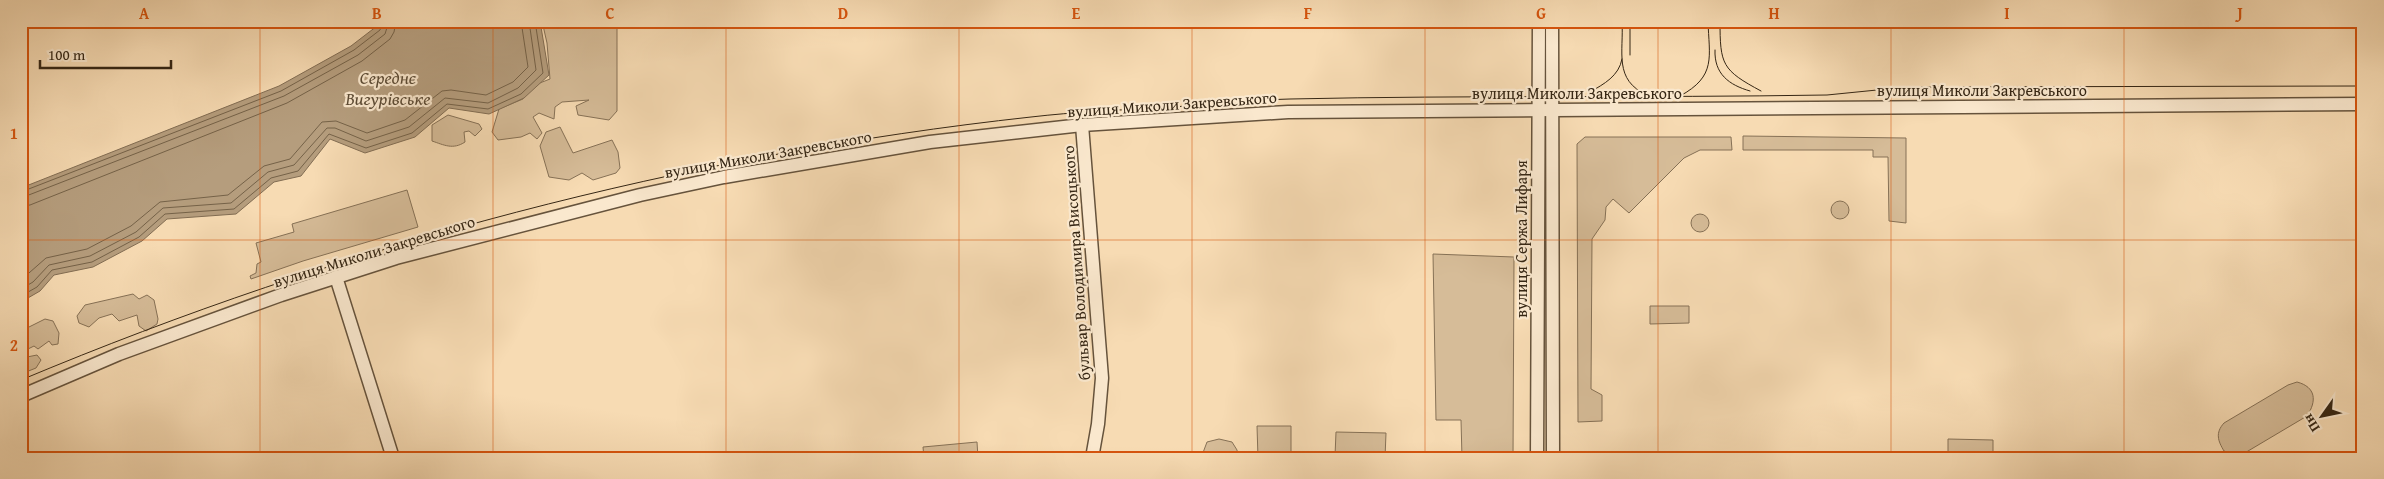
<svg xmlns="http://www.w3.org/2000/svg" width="2384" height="479" font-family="'Gentium Book Plus',serif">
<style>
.green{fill:#d6bc98;stroke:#867156}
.water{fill:#b59d7d;stroke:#826d53}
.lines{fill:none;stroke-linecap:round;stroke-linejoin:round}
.shore{stroke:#756248;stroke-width:1}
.minor-casing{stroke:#66533c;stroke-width:15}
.minor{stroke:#fae8ce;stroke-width:12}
.tram{stroke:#352614;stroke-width:1}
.grid{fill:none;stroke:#d6540d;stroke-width:1;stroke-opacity:0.55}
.labels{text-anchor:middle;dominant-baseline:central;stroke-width:4.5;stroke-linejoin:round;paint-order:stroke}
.street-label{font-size:16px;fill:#352614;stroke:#fae8ce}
.water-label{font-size:18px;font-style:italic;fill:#5b4a34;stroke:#fae8ce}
.neatline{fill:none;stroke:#d6540d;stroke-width:2}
.grid-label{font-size:16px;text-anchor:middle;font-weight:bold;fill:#d6540d}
</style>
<rect width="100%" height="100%" fill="#f7dbb3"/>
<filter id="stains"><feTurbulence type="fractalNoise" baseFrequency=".004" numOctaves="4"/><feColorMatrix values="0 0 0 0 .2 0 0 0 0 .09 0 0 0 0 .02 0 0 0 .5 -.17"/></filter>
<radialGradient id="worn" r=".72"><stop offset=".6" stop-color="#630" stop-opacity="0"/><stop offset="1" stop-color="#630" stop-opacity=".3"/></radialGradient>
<!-- green -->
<g class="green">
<path d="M542 21H617V111L609 120 578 115 576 106 589 100 562 102 555 107 554 119 539 113 533 117 542 133 537 139 530 133 521 137 498 140 492 132 499 109 523 99 527 88 550 79 547 43Z"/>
<path d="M448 115 479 124 482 129 475 136 469 131 464 132 465 142C453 150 444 145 432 141V125Z"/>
<path d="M560 127 573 153 612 140 618 152 620 168 616 173 593 180 582 173 569 180 549 177 540 146 546 132Z"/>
<path d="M1743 136 1906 138V223L1889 221 1888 157H1873V150H1743Z"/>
<path d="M1585 137H1731L1732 150H1700L1684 158 1629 213 1613 199 1606 207 1605 220 1592 239 1591 389 1602 395V421L1578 422 1577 144Z"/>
<path d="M407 190 418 227 303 261 251 279 250 276 256 273 257 264 261 262 256 243 294 232 292 224Z"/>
<circle cx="1840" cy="210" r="9"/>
<circle cx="1700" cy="223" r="9"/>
<path d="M1433 254 1514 257 1513 458H1462L1461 420H1436Z"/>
<path d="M133 294 139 299 147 295 154 300 158 319 157 324 146 331 139 326 137 315 119 321 112 314 99 318 89 327 79 323 77 316 85 305Z"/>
<path d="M1650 306H1689V323L1650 324Z"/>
<path d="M45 319 53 321 59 333 58 344 52 345 49 341 38 349 34 346 26 350 21 345V331Z"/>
<path d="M21 353 27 357 37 355 41 360 36 368 21 374Z"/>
<path d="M2297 382C2316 387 2317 401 2307 416L2243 454 2234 455 2224 451C2218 441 2215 433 2224 423L2288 385Z"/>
<path d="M1257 426H1291V458H1258Z"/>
<path d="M1336 432 1386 433 1385 458 1335 456Z"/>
<path d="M1219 439 1232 442 1237 450 1238 458H1201L1207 442Z"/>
<path d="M1948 439 1993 440V458H1948Z"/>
<path d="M977 442 978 458H924L923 447Z"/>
</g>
<!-- water -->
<path class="water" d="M378 21H540L549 75 524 98 489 114 449 108 415 137 365 153 330 139 301 176 274 182 236 214 167 219 142 241 93 267 54 275 40 291 21 302V188L279 86 351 46 377 26Z"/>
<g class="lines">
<!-- shore -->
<g class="shore">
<path d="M21 192 281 91 354 50 380 30 383 21"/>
<path d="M21 198 284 96 358 55 385 34 389 21"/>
<path d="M21 206 30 205 287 103 362 61 390 39 394 32 396 21"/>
<path d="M21 280 46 258 87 249 131 226 160 202 228 195 264 166 290 159 322 122 336 121 367 133 405 120 442 91 451 90 486 95 513 82 528 67 521 21"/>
<path d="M21 289 33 282 49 265 90 256 136 232 163 208 231 203 268 172 294 165 327 128H335L366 141 409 127 445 98 488 103 518 88 536 70 529 21"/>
<path d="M21 296 37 287 52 270 92 262 139 237 165 214 234 209 271 178 298 171 329 134 366 148 412 133 447 104 488 109 521 94 543 73 535 21"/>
</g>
<!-- minor casing -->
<g class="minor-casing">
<g id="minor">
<path d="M1552 21 1553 458"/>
<path d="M1082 125 1102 378 1098 424 1092 458"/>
<path d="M336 277 393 458"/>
<path d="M21 396 119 354 281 295 396 258 640 195 724 177 930 142 1082 125 1288 112 2363 104"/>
<path d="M1537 458 1539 21"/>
</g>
</g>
<!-- minor -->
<use href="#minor" class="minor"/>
<!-- tram -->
<g class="tram">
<path d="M1622 21C1624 52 1613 80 1647 95"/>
<path d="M1630 21V55"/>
<path d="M1720 21C1720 65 1722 70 1761 91"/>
<path d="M1715 50C1714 74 1729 85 1750 91"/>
<path d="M1590 92C1604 84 1619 76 1622 59"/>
<path d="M1680 96C1717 76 1709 57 1708 21"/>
<path d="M21 380C343 245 684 155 1031 117 1074 112 1117 110 1160 108 1203 105 1247 100 1290 99 1469 95 1648 98 1827 95L1907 87 2363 86"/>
</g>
</g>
<!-- grid -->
<path class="grid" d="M260 21V458M493 21V458M726 21V458M959 21V458M1192 21V458M1425 21V458M1658 21V458M1891 21V458M2124 21V458M21 240H2363"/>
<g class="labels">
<!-- street labels -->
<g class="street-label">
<text x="1982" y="90">вулиця Миколи Закревського</text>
<text x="1577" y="93">вулиця Миколи Закревського</text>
<text transform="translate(1172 104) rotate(-4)">вулиця Миколи Закревського</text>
<text transform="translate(768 154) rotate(-10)">вулиця Миколи Закревського</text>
<text transform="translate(1521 239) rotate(-90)">вулиця Сержа Лифаря</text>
<text transform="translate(374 251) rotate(-17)">вулиця Миколи Закревського</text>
<text transform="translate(1076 263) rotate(-94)">бульвар Володимира Висоцького</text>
</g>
<!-- water labels -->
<g class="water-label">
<text x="388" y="77">Середнє<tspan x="388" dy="21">Вигурівське</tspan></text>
</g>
</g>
<!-- margin -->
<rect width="2384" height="479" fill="none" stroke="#f7dbb3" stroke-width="55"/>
<!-- north arrow -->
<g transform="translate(2322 416) rotate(237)" stroke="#fae8ce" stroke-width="4" paint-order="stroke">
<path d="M0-4L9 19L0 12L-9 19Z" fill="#352614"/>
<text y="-8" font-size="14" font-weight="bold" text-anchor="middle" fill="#352614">Пн</text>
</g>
<!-- scale -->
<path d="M40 60v8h131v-8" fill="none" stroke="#352614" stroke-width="2.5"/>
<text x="48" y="60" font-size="15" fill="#352614" stroke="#fae8ce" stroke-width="4" paint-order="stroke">100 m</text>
<rect x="28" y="28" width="2328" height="424" class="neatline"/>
<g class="grid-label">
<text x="144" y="19">A</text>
<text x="377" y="19">B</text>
<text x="610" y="19">C</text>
<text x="843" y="19">D</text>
<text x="1076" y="19">E</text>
<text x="1308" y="19">F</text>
<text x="1541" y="19">G</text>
<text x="1774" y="19">H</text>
<text x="2007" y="19">I</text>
<text x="2240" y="19">J</text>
<text x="14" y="139">1</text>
<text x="14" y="351">2</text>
</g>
<rect width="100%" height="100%" filter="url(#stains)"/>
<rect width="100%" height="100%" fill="url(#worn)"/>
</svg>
